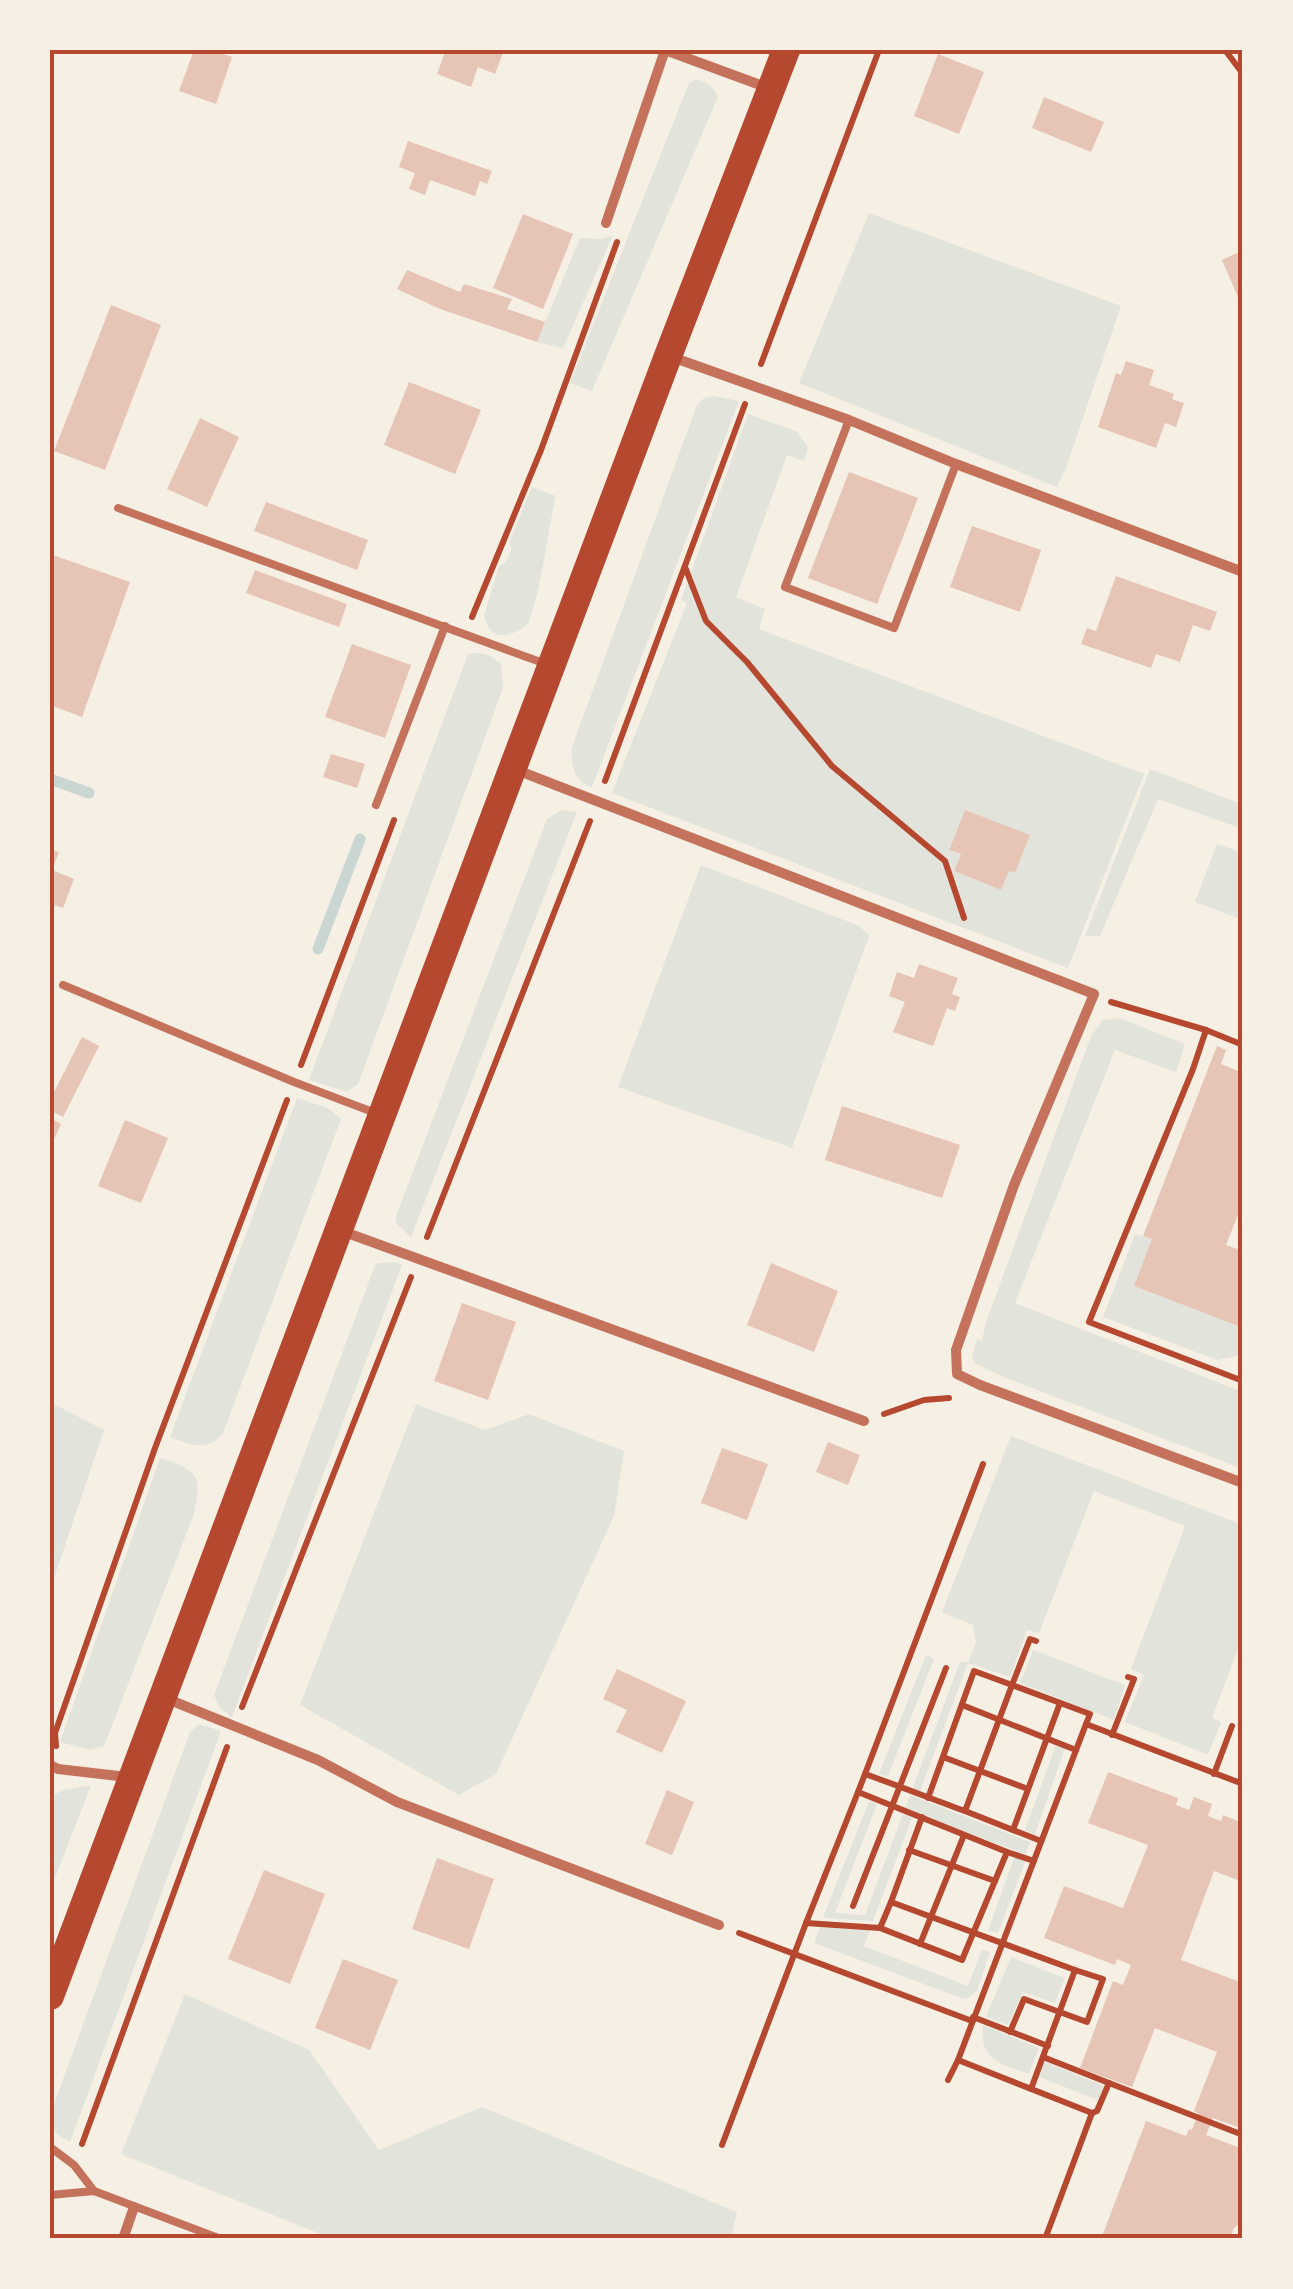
<svg xmlns="http://www.w3.org/2000/svg" width="1293" height="2289" font-family="Quicksand,sans-serif">
<style>
.green{fill:#e2e4dc;fill-rule:evenodd}
.lines{fill:none;stroke-linecap:round;stroke-linejoin:round}
.stream{stroke:#c9d6d2;stroke-width:11}
.building{fill:#e6c5b7}
.path{stroke:#b5482f;stroke-width:6}
.service{stroke:#c5725c;stroke-width:8}
.minor{stroke:#c5725c;stroke-width:10}
.trunk{stroke:#b5482f;stroke-width:28}
.neatline{fill:none;stroke:#b5482f;stroke-width:4}
</style>
<rect width="100%" height="100%" fill="#f6efe4"/>
<!-- green -->
<g class="green">
<path d="M696 79C706 82 714 87 718 97L592 391 570 383 689 83Z"/>
<path d="M869 213 1121 306 1066 468 1057 487 799 383Z"/>
<path d="M613 235 563 348 537 342 580 238 601 239Z"/>
<path d="M714 396 739 401 592 787C574 782 570 764 572 747L697 405 704 398Z"/>
<path d="M748 414 798 432 808 448 804 461 787 455 736 597 765 609 759 629 1144 774 1068 968 612 793 687 603 681 600ZM965 810 1029 836 1015 873 1009 871 1001 890 954 871 961 854 949 849Z"/>
<path d="M532 487 556 496C546 538 543 583 528 624 511 638 489 643 484 615L499 566 506 562 511 550 510 540Z"/>
<path d="M479 653 489 655 501 664 503 688 358 1084 347 1092 309 1080 468 654Z"/>
<path d="M1150 769 1241 804 1243 801V829L1158 799 1100 936H1085Z"/>
<path d="M561 810 577 812 411 1237 396 1223V1216L547 819Z"/>
<path d="M1217 844 1243 853V920L1195 902Z"/>
<path d="M701 865 860 926 869 936 792 1148 618 1087Z"/>
<path d="M1120 1018 1185 1044 1176 1072 1115 1050 1015 1303 1243 1392V1469L1006 1378 974 1363 972 1356 977 1340 982 1341 985 1325 1091 1036 1103 1020Z"/>
<path d="M297 1098 328 1108 341 1119 223 1433C207 1453 191 1445 170 1437Z"/>
<path d="M1135 1234 1152 1239 1134 1286 1243 1328V1355L1217 1360 1103 1317Z"/>
<path d="M395 1262 402 1265 232 1717 219 1707 214 1695 374 1268 378 1263Z"/>
<path d="M50 1402 104 1430 50 1590Z"/>
<path d="M416 1404 485 1430 529 1414 624 1451 614 1516 496 1774 459 1795 300 1705Z"/>
<path d="M1011 1436 1243 1525V1635L1212 1718 1221 1722 1208 1755 1125 1722 1144 1675 1131 1669 1185 1526 1094 1491 1039 1633 1027 1630 1010 1677 968 1663 919 1794 913 1787 960 1662H968L976 1643 973 1625 942 1612Z"/>
<path d="M160 1458C198 1471 202 1473 194 1514L104 1746 90 1750 60 1742Z"/>
<path d="M1033 1650 1125 1685 1114 1720 1020 1683Z"/>
<path d="M926 1655 934 1659 888 1776 879 1774Z"/>
<path d="M199 1724 221 1731 70 2142C57 2134 50 2132 50 2115L190 1732Z"/>
<path d="M1056 1745 1065 1748 1035 1834 1025 1830Z"/>
<path d="M91 1785 50 1891V1797L63 1790Z"/>
<path d="M910 1795 1030 1842 1026 1854 914 1814 905 1808Z"/>
<path d="M869 1801 877 1804 835 1913 865 1915 903 1814 912 1818 873 1921 823 1918Z"/>
<path d="M1015 1855 1025 1862 998 1933 988 1931Z"/>
<path d="M820 1927 871 1928 864 1946 968 1986 982 1949 990 1952 977 1991 967 1999 961 1998 814 1943Z"/>
<path d="M1011 1957 1065 1978 1055 2003 1023 1992 1008 2025 986 2017Z"/>
<path d="M185 1994 309 2050 379 2150 482 2107 737 2212 731 2239H333L121 2154Z"/>
<path d="M983 2025 1039 2048 1029 2074C1001 2064 979 2061 983 2025Z"/>
<path d="M1045 2062 1104 2086 1098 2100 1039 2077Z"/>
</g>
<g class="lines">
<!-- stream -->
<g class="stream">
<path d="M50 779 89 793"/>
<path d="M318 949 360 839"/>
</g>
</g>
<!-- building -->
<g class="building">
<path d="M194 50H211L232 57 216 104 179 91Z"/>
<path d="M446 50H504L495 74 478 67 471 87 437 74Z"/>
<path d="M938 54 984 72 959 134 914 116Z"/>
<path d="M1044 97 1104 122 1091 152 1032 128Z"/>
<path d="M408 141 492 171 487 184 480 181 475 196 430 180 425 195 409 189 415 173 399 167Z"/>
<path d="M523 214 573 234 543 309 493 288Z"/>
<path d="M1243 250V309L1222 260Z"/>
<path d="M407 270 460 292 464 284 512 299 507 309 545 322 537 342 440 309 397 289Z"/>
<path d="M111 305 161 325 105 470 54 451Z"/>
<path d="M1126 361 1154 370 1149 385 1174 394 1172 399 1184 403 1176 427 1165 423 1156 448 1098 427 1116 373 1121 375Z"/>
<path d="M409 382 481 410 455 474 384 445Z"/>
<path d="M200 418 239 437 207 507 167 489Z"/>
<path d="M849 472 918 498 877 604 808 578Z"/>
<path d="M266 502 368 540 357 570 254 531Z"/>
<path d="M972 526 1041 550 1020 612 950 587Z"/>
<path d="M50 554 130 582 82 717 50 705Z"/>
<path d="M255 570 347 604 339 627 246 593Z"/>
<path d="M1116 576 1217 612 1210 631 1193 625 1180 662 1156 654 1151 668 1081 644 1087 628 1096 631Z"/>
<path d="M352 644 411 665 385 738 325 717Z"/>
<path d="M331 754 365 764 357 788 323 777Z"/>
<path d="M965 810 1030 835 1015 873 1009 871 1001 890 954 871 961 854 949 850Z"/>
<path d="M50 849 59 852 52 870 74 879 63 908 55 905 50 918Z"/>
<path d="M919 964 958 978 952 994 960 997 955 1011 947 1008 933 1046 893 1032 905 1002 889 996 897 972 914 978Z"/>
<path d="M82 1037 99 1046 63 1117 50 1110V1100Z"/>
<path d="M1217 1046 1226 1050 1221 1064 1243 1073V1202L1226 1245 1243 1251V1328L1134 1286 1152 1239 1143 1236Z"/>
<path d="M842 1106 960 1145 942 1198 825 1160Z"/>
<path d="M50 1118 61 1124 50 1148Z"/>
<path d="M125 1120 168 1138 141 1203 98 1186Z"/>
<path d="M771 1263 838 1291 814 1352 747 1325Z"/>
<path d="M462 1303 516 1322 488 1400 434 1381Z"/>
<path d="M828 1442 860 1455 848 1485 816 1472Z"/>
<path d="M722 1448 768 1464 747 1520 701 1503Z"/>
<path d="M617 1669 686 1701 662 1753 616 1732 627 1710 603 1699Z"/>
<path d="M1108 1772 1178 1798 1176 1805 1189 1810 1194 1797 1212 1804 1208 1816 1221 1821 1223 1815 1243 1823V1882L1214 1871 1181 1960 1243 1983V2129L1213 2118 1206 2135 1240 2148 1237 2156 1243 2158V2220L1233 2229 1231 2239H1101L1146 2121 1186 2136 1189 2129 1192 2130 1198 2113 1194 2111 1217 2052 1155 2028 1132 2087 1080 2068 1113 1981 1123 1985 1131 1965 1117 1959 1115 1965 1044 1938 1064 1886 1123 1908 1148 1845 1088 1823Z"/>
<path d="M667 1790 694 1802 672 1855 645 1844Z"/>
<path d="M437 1858 494 1879 469 1949 412 1929Z"/>
<path d="M264 1870 325 1894 290 1984 228 1959Z"/>
<path d="M343 1959 398 1980 370 2050 315 2028Z"/>
</g>
<g class="lines">
<!-- path -->
<g class="path">
<path d="M1225 50 1243 74"/>
<path d="M761 364 879 50"/>
<path d="M685 567 706 621 747 662 832 766 945 861 964 918"/>
<path d="M472 617 541 450 617 242"/>
<path d="M605 781 745 404"/>
<path d="M1111 1002 1206 1030 1193 1069 1089 1322 1243 1381"/>
<path d="M1206 1030 1243 1045"/>
<path d="M301 1065 394 820"/>
<path d="M427 1237 590 821"/>
<path d="M884 1414 924 1400 949 1398"/>
<path d="M1036 1641 1030 1639 1012 1685 1090 1714 1086 1724"/>
<path d="M962 1705 1076 1750"/>
<path d="M242 1707 411 1277"/>
<path d="M1112 1735 1134 1679 1128 1677"/>
<path d="M56 1746 55 1733 155 1448 287 1100"/>
<path d="M943 1757 1028 1789"/>
<path d="M865 1774 983 1464"/>
<path d="M1214 1774 1232 1726"/>
<path d="M928 1798 974 1671 1012 1685 965 1811C932 1799 899 1786 865 1774L858 1792 1007 1852"/>
<path d="M965 1811 1041 1841"/>
<path d="M1013 1830 1060 1703"/>
<path d="M909 1850 995 1881"/>
<path d="M891 1902 922 1817"/>
<path d="M853 1906 946 1668"/>
<path d="M806 1923 880 1928 891 1902 1075 1970 1031 2089"/>
<path d="M880 1928 962 1960 1007 1852 1034 1861"/>
<path d="M739 1933 972 2021"/>
<path d="M920 1944 964 1835"/>
<path d="M973 2017 1048 2046"/>
<path d="M1010 2032 1024 1999 1087 2022 1103 1979 1075 1970"/>
<path d="M1043 2057 1109 2083 1097 2111 1092 2113"/>
<path d="M948 2080 958 2060"/>
<path d="M1109 2083 1243 2135"/>
<path d="M82 2144 227 1747"/>
<path d="M722 2145 806 1923 858 1792"/>
<path d="M1045 2239 1092 2113 958 2060 1086 1724 1243 1784"/>
</g>
<!-- service -->
<g class="service">
<path d="M849 420 785 587 894 628 956 464"/>
<path d="M118 508 546 664"/>
<path d="M376 805 445 626"/>
<path d="M63 985 294 1082 378 1114"/>
<path d="M50 2147 74 2165 94 2191"/>
<path d="M50 2195 94 2191 221 2239"/>
</g>
<!-- minor -->
<g class="minor">
<path d="M606 223 665 50 771 89"/>
<path d="M669 356 849 420 956 464 1243 572"/>
<path d="M514 769 1094 994 1014 1185 956 1350 957 1374 980 1385 1243 1483"/>
<path d="M339 1230 864 1421"/>
<path d="M165 1698 318 1760 397 1802 719 1925"/>
<path d="M50 1765 58 1769 127 1777"/>
<path d="M123 2239 134 2207"/>
</g>
<!-- trunk -->
<path class="trunk" d="M50 1996 668 356 786 50"/>
</g>
<!-- border -->
<rect width="1293" height="2289" fill="none" stroke="#f6efe4" stroke-width="105"/>
<rect x="52" y="52" width="1188" height="2184" class="neatline"/>
</svg>
